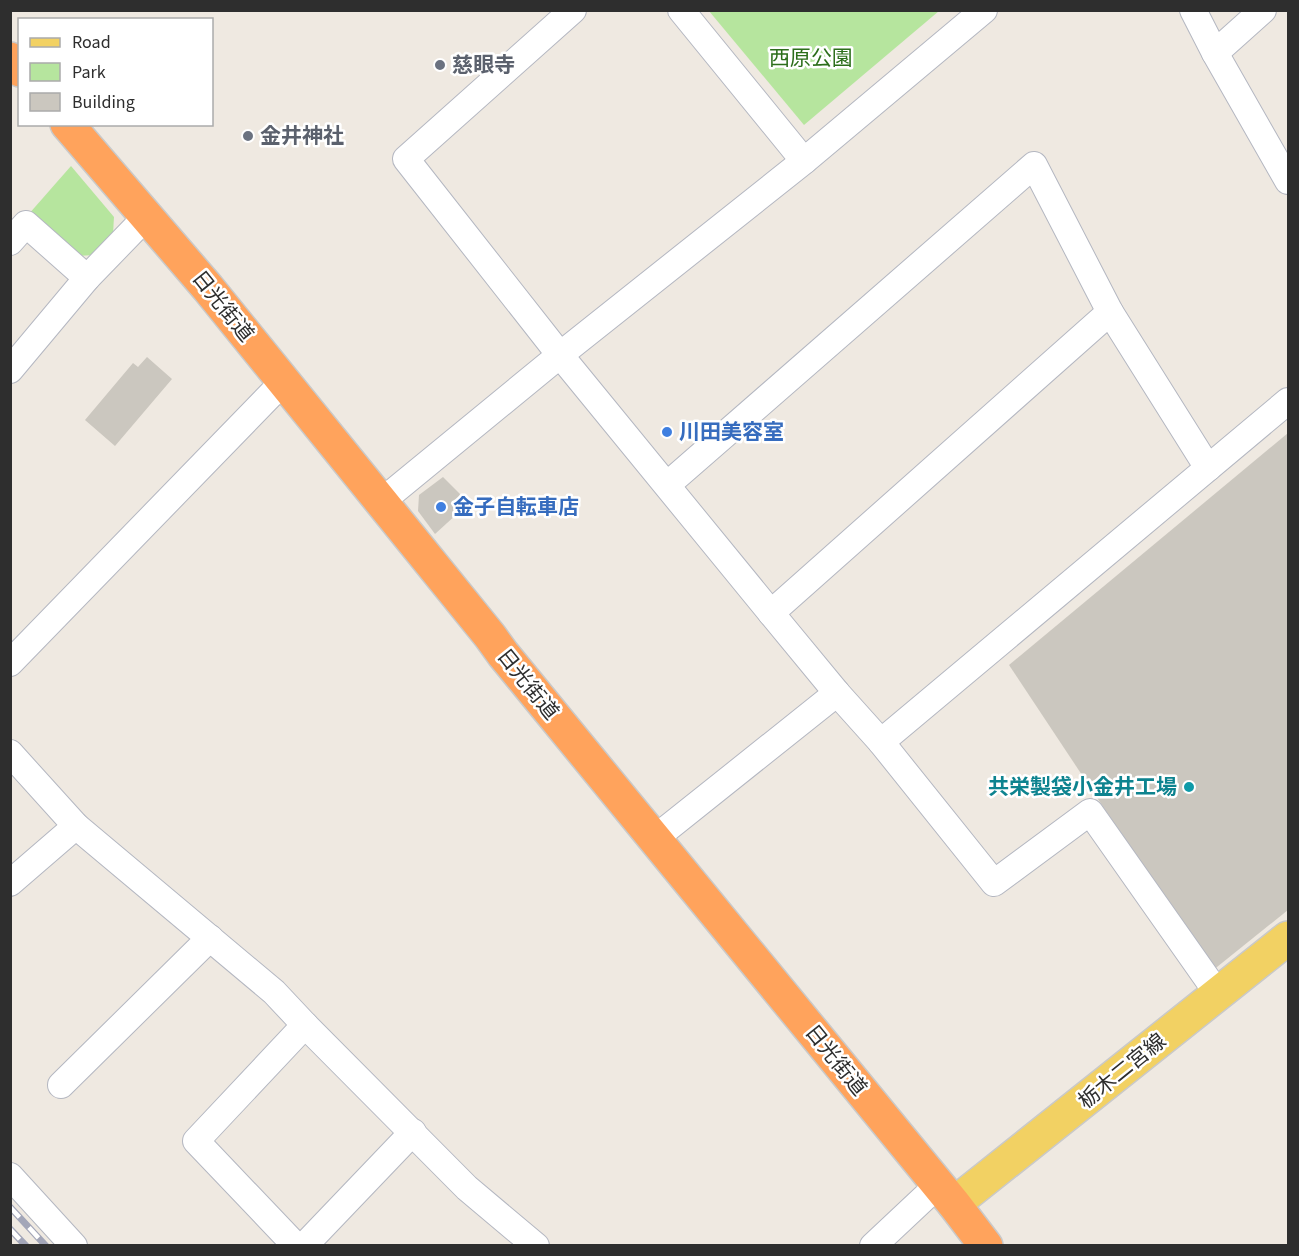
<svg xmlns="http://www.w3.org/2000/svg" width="1299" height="1256" font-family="'Source Sans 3','Noto Sans JP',sans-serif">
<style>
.green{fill:#b6e59e}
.building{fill:#cbc7bf}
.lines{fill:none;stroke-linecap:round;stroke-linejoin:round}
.street-casing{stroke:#b4b7c1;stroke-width:28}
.primary-casing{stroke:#c9c9c9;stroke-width:36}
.highway-casing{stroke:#c9c9c9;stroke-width:36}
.street{stroke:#fff;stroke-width:26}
.primary{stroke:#f2d163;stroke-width:33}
.highway{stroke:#ffa35c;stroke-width:33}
.rail-casing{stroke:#a3a6b8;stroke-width:7}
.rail{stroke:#fff;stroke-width:4.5;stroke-dasharray:14;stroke-linecap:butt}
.worship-dot{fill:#6b7280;stroke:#fff;stroke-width:2}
.shop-dot{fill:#3f7fe0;stroke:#fff;stroke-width:2}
.culture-dot{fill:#0f9aa8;stroke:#fff;stroke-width:2}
.labels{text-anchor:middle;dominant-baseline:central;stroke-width:5;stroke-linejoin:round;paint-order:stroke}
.park-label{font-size:21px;fill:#2c6e1b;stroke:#fff}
.worship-label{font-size:21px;font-weight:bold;fill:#5b616d;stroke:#fff;text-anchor:start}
.street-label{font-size:21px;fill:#2e2e2e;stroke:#fff}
.shop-label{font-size:21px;font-weight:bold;fill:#366cbe;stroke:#fff;text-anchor:start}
.culture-label{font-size:21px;font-weight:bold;fill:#0d838f;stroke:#fff;text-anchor:end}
</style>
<rect width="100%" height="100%" fill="#efe9e1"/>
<!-- green -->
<g class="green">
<path d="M709 11H939L804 125Z"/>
<path d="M71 166 114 217 113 234 95 255 76 256 28 215Z"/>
</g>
<!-- building -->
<g class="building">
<path d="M147 357 172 379 115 446 85 420 133 363 138 367Z"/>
<path d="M1288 433V910L1212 971 1009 665Z"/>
<path d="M443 477 469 503 435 534 418 511 419 495Z"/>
</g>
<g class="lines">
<!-- street casing -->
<g class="street-casing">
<g id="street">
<path d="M573 10 406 159 560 355 771 613 837 693 881 742 1288 401"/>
<path d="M681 10 804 161"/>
<path d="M1193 10 1215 53 1288 181"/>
<path d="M1215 53 1263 10"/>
<path d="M10 242 26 224 87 278"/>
<path d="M10 370 87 278 147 216"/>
<path d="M667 485 1034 165 1110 312 1208 468"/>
<path d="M382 501 560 355 804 161 984 10"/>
<path d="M771 613 1110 312"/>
<path d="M10 663 284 381"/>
<path d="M881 742 994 883 1090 812 1218 994"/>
<path d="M10 753 76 826 274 992 305 1025 467 1188 536 1246"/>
<path d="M654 839 837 693"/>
<path d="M10 883 76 826"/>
<path d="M61 1085 210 938"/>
<path d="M10 1176 74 1246"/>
<path d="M296 1246 196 1141 305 1025"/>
<path d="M304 1246 413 1132"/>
<path d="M873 1246 938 1185"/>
</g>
</g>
<!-- primary casing -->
<g class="primary-casing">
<path id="primary" d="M954 1204 1288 938"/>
</g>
<!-- highway casing -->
<g class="highway-casing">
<g id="highway">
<path d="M10 59 20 70"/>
<path d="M67 124 208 288 490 636 503 654 954 1204 986 1246"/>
</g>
</g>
<!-- street -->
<use href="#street" class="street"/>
<!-- primary -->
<use href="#primary" class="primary"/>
<!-- highway -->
<use href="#highway" class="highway"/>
<!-- rail casing -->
<g class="rail-casing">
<g id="rail">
<path d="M10 1207 46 1246"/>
<path d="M10 1229 26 1246"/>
</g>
</g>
<!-- rail -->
<use href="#rail" class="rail"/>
</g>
<!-- markers -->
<g class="worship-dot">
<circle cx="440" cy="65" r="6"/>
<circle cx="248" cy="136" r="6"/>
</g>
<g class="shop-dot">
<circle cx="667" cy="432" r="6"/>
<circle cx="441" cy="507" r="6"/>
</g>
<circle class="culture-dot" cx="1189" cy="787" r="6"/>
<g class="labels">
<!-- park labels -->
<g class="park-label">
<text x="811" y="58">西原公園</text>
</g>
<!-- worship labels -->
<g class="worship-label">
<text x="452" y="65">慈眼寺</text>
<text x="260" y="136">金井神社</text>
</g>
<!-- street labels -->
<g class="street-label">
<text transform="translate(223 306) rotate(51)">日光街道</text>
<text transform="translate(528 684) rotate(51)">日光街道</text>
<text transform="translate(836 1060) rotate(51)">日光街道</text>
<text transform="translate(1122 1071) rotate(-39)">栃木二宮線</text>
</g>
<!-- shop labels -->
<g class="shop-label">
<text x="679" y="432">川田美容室</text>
<text x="453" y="507">金子自転車店</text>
</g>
<!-- culture labels -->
<g class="culture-label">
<text x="1177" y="787">共栄製袋小金井工場</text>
</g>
</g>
<!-- border -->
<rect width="1299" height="1256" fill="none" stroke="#2e2e2e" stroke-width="24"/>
<!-- legend -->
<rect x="18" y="18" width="195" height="108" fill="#ffffff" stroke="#ababab" stroke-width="1.5"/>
<rect x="30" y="38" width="30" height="9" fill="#f2d163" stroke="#ababab" stroke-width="1.5"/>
<text x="72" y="48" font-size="18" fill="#2e2e2e">Road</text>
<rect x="30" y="63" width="30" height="18" fill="#b6e59e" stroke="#ababab" stroke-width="1.5"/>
<text x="72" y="78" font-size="18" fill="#2e2e2e">Park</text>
<rect x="30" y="93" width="30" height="18" fill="#cbc7bf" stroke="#ababab" stroke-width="1.5"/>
<text x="72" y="108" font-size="18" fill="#2e2e2e">Building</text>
</svg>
